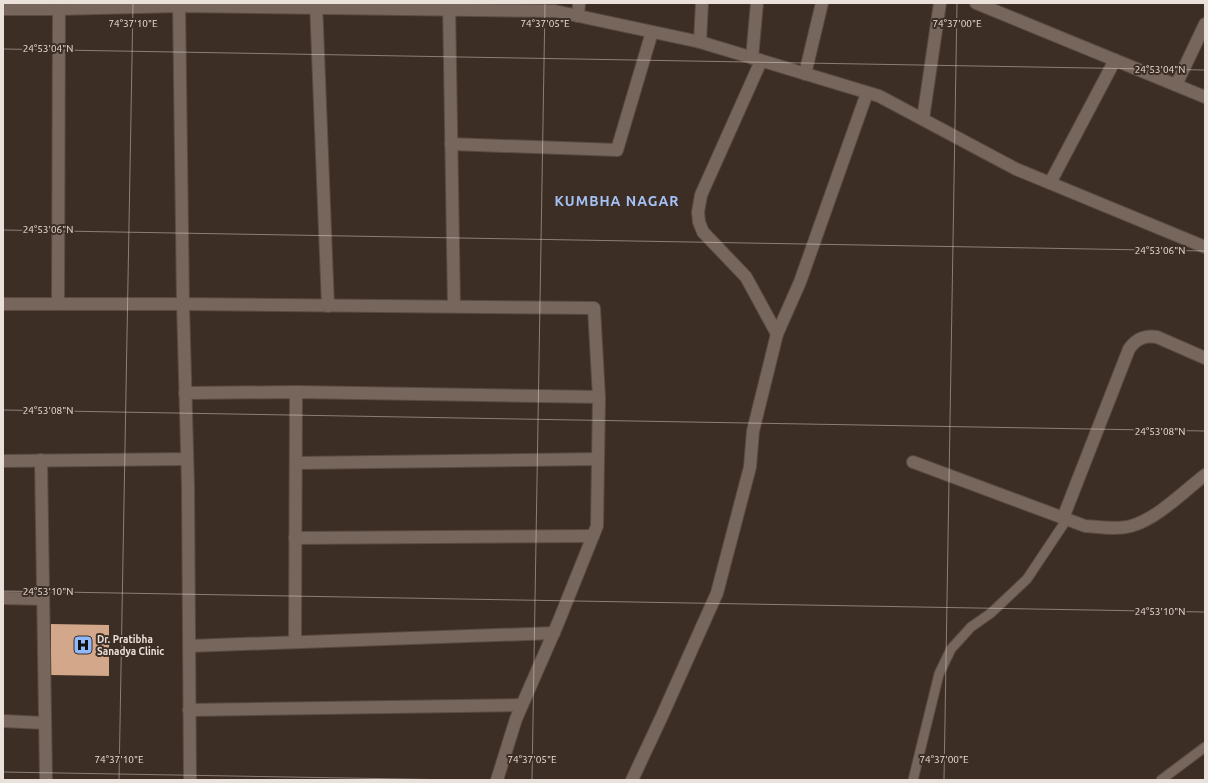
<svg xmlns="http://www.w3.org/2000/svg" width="1208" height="783" font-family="Ubuntu,sans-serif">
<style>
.building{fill:#d2a78a}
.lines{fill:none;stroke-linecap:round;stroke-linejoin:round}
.lane-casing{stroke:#584b43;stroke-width:11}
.street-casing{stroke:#584b43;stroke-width:14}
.lane{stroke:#77665b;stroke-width:9}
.street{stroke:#77665b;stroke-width:12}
.ticks{fill:none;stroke:#ebe1db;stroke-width:1;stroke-opacity:0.45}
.labels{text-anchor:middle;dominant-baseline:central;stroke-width:4;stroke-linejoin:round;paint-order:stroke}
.poi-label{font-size:10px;font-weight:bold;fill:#ebe1db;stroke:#3d2e25;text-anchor:start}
.district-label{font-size:14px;font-weight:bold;letter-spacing:1px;fill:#a4c2f6;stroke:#3d2e25}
.ticks-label{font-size:10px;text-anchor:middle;fill:#ebe1db;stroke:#3d2e25;stroke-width:4;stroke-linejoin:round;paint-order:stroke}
</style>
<rect width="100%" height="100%" fill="#3d2e25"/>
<!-- building -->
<path class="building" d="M51 624 109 625V676L51 675Z"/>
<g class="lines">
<!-- lane casing -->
<g class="lane-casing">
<g id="lane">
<path d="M913 780 939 674 951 649 971 627 991 613 1027 579 1067 519"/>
<path d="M1161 780 1205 747"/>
</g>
</g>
<!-- street casing -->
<g class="street-casing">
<g id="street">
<path d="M179 3 183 304 188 486 190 780"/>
<path d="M316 3 328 306"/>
<path d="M449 3 454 306"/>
<path d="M976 3 1205 97"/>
<path d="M3 9H59L179 6 555 11 700 42 879 96 1016 169 1205 247"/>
<path d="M578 16 579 3"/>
<path d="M700 42 702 3"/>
<path d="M752 58 757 3"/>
<path d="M761 61 701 195 698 212 699 222 703 232 746 277 777 334"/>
<path d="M805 74 822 3"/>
<path d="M1176 85 1205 24"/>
<path d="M923 119 940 3"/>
<path d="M451 144 617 150 652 32"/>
<path d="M1050 183 1115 60"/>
<path d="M3 304H183L594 308 599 397 597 526 558 623 516 719 497 780"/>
<path d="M58 304 59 3"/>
<path d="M185 393 296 392 599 397"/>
<path d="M41 460 46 780"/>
<path d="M3 461 187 459"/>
<path d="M913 462 1085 526C1100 527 1116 530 1131 526 1157 519 1184 491 1205 475"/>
<path d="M296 463 598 459"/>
<path d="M1063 518 1129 349C1136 339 1144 335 1157 337L1205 358"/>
<path d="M295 538 593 536"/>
<path d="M3 598 43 599"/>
<path d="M295 642 296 392"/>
<path d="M189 646 554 633"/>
<path d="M189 710 522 705"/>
<path d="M3 721 45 723"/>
<path d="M632 780 662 716 717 593 750 467 753 431 777 334 800 282 867 93"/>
</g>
</g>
<!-- lane -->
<use href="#lane" class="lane"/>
<!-- street -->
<use href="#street" class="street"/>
</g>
<!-- ticks -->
<path class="ticks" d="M3 49 1205 70M3 230 1205 251M3 410 1205 431M3 591 1205 612M3 772 460 780M119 780 133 3M532 780 545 3M944 780 957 3"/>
<!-- icons -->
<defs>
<g id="hospital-square" transform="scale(1)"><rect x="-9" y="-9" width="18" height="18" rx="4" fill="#90b8fd" stroke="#3d2e25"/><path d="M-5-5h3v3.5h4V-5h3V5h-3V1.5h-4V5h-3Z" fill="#111"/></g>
</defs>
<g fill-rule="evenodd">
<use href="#hospital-square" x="83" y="645"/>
</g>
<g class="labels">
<!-- poi labels -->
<g class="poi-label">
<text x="97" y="639">Dr. Pratibha<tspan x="97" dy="12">Sanadya Clinic</tspan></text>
</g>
<!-- district labels -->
<g class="district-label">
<text x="617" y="201">KUMBHA NAGAR</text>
</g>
</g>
<g class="ticks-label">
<text x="133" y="27">74°37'10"E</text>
<text x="545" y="27">74°37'05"E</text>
<text x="957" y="27">74°37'00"E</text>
<text x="48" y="52">24°53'04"N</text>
<text x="1160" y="73">24°53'04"N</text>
<text x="48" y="233">24°53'06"N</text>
<text x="1160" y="254">24°53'06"N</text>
<text x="48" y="414">24°53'08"N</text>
<text x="1160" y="435">24°53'08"N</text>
<text x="48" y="595">24°53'10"N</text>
<text x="1160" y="615">24°53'10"N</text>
<text x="119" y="763">74°37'10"E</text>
<text x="532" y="763">74°37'05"E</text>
<text x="944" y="763">74°37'00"E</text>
</g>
<!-- border -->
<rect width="1208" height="783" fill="none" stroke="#ebe1db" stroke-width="8"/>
</svg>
